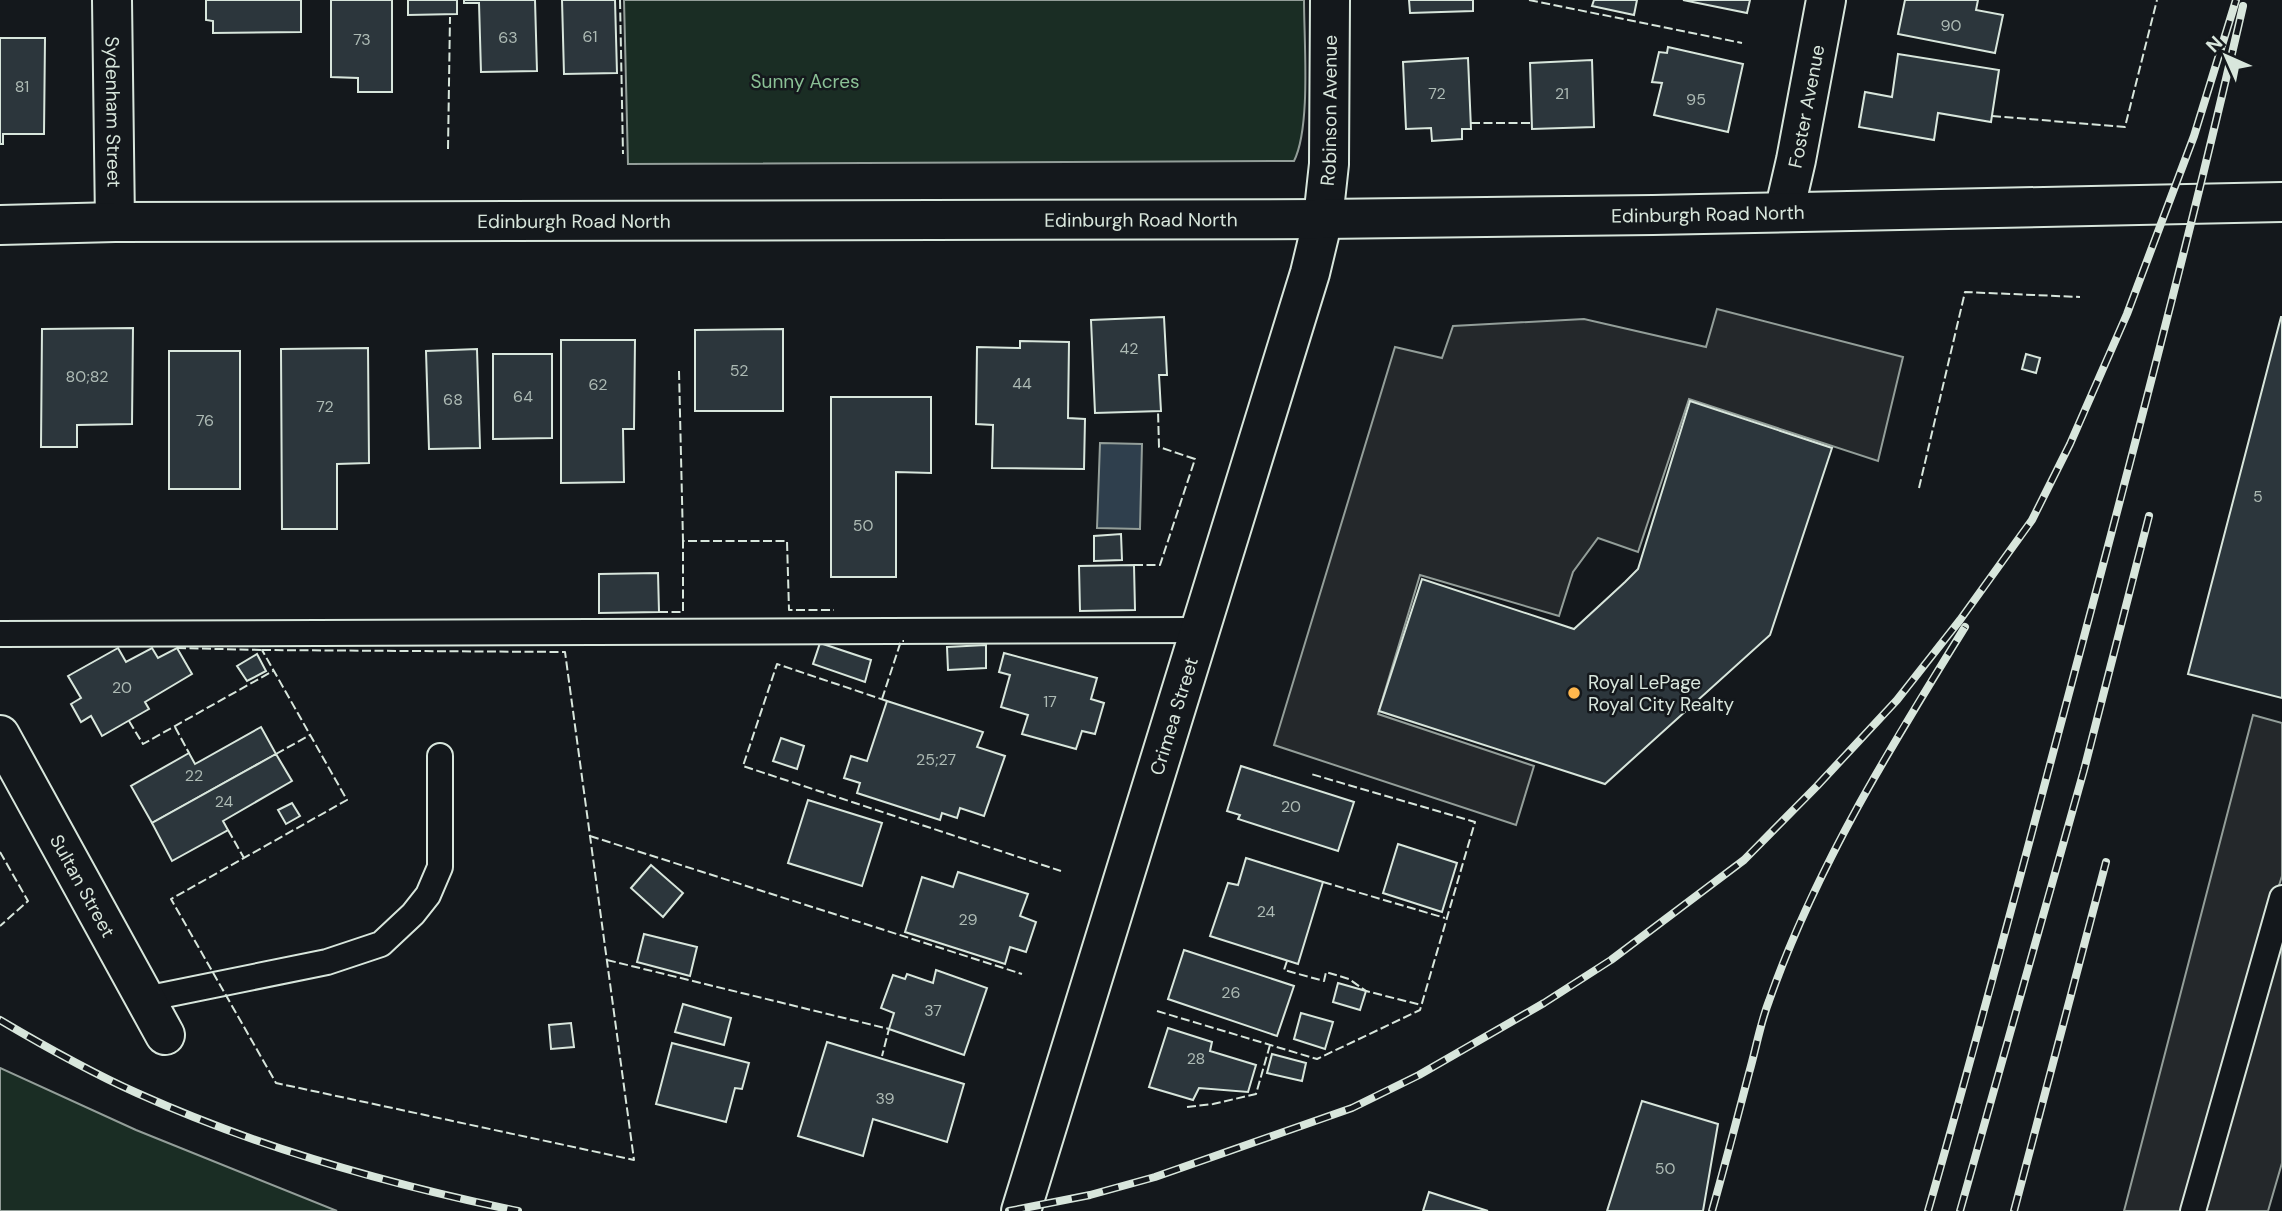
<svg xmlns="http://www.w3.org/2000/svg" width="2282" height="1211" font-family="'DM Sans',sans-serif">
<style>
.green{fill:#1a2d24;stroke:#939e99;stroke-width:2}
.parking{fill:#24282b;stroke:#939e99;stroke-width:2}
.water{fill:#2f3f4d;stroke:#939e99;stroke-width:2}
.building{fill:#2c363c;stroke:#d8e6dc;stroke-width:2}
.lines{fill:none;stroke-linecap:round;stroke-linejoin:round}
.service-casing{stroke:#d8e6dc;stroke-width:28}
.minor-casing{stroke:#d8e6dc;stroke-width:42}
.secondary-casing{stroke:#d8e6dc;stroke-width:42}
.service{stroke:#14181c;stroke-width:24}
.minor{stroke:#14181c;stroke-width:38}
.secondary{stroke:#14181c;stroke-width:38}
.rail-casing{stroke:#d8e6dc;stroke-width:8}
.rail{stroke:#14181c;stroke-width:5;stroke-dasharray:16;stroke-linecap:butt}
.fence{stroke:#d8e6dc;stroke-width:2;stroke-dasharray:9 3.5;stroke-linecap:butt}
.poi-dot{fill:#ffb74d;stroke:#14181c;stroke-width:2.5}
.labels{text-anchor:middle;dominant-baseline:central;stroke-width:5;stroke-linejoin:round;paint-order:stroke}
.number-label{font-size:16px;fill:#adbab4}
.park-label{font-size:19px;fill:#8ac095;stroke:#14181c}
.street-label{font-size:19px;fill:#d8e6dc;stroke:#14181c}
.poi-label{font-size:19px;fill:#d8e6dc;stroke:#14181c;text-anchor:start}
</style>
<rect width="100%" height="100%" fill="#14181c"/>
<!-- green -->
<g class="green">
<path d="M624 0H1304C1304 42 1311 127 1294 161L628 164Z"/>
<path d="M0 1068 136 1130 337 1211H0Z"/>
</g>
<!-- parking -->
<g class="parking">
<path d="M1717 309 1903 357 1878 461 1689 399 1638 552 1598 538 1573 572 1559 616 1420 575 1378 714 1534 766 1516 825 1274 745 1395 347 1442 358 1453 326 1584 319 1706 347Z"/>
<path d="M2253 715 2282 723V876L2276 895 2282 897V1163L2268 1211H2124Z"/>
</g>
<!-- water -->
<path class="water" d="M1100 443 1142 444 1140 529 1097 528Z"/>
<!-- building -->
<g class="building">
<path d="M206 0H301V32L213 33V21L206 20Z"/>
<path d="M331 0H392V92H358V78L331 77Z"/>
<path d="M408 0H457V14L408 15Z"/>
<path d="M464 0H535L537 71 481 72 479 3H464Z"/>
<path d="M562 0H615L617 73 564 74Z"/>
<path d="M1409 0H1473V11L1410 13Z"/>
<path d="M1594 0H1637L1634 15 1592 6Z"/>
<path d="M1683 0H1750L1747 13Z"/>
<path d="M1905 0H1978L1976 10 2003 15 1995 53 1898 34Z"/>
<path d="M0 38H45L44 134H3V144H0Z"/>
<path d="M1668 47 1743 64 1728 132 1654 115 1662 83 1652 82 1659 52 1667 53Z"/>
<path d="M1898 54 1999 70 1991 122 1938 113 1934 140 1859 127 1865 92 1892 97Z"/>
<path d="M1468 58 1471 129H1462V139L1432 141 1431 128 1406 129 1403 62Z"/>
<path d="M1592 60 1594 127 1532 129 1530 63Z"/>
<path d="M1164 317 1167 375H1159L1161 411 1095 413 1091 320Z"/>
<path d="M2281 317H2282V698L2188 674Z"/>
<path d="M133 328 132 424 77 425V447H41L42 329Z"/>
<path d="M783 329V411H695V330Z"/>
<path d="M561 340H635L634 429H623L624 482 561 483Z"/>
<path d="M1020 341 1069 342 1068 418 1085 419 1084 469 992 468 993 425 976 424 977 347 1020 348Z"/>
<path d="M368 348 369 463 337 464V529H282L281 349Z"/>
<path d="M477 349 480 448 429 449 426 351Z"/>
<rect x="169" y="351" width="71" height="138"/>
<path d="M493 354H552V438L493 439Z"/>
<path d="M2026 354 2040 358 2036 373 2022 369Z"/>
<path d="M831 397H931V473L896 472V577H831Z"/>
<path d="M1690 401 1832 448 1770 635 1605 784 1379 711 1422 579 1574 629 1625 582 1638 569Z"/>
<path d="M1121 534 1122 560 1094 561V536Z"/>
<path d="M1134 565 1135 610 1080 611 1079 566Z"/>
<path d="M658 573 659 612 599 613V574Z"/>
<path d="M820 643 871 660 865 682 813 664Z"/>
<path d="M986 645V668L948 670 947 647Z"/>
<path d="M118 648 126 662 152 648 158 658 177 648 192 674 145 702 149 709 102 736 91 716 81 722 71 704 81 698 68 676Z"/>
<path d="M1004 653 1097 678 1091 699 1104 703 1095 734 1082 731 1076 749 1022 734 1028 715 1001 707 1010 675 999 672Z"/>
<path d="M257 654 266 671 247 681 237 666Z"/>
<path d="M887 701 983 732 977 747 1005 756 984 816 960 808 957 818 942 813 940 820 857 793 860 783 844 778 851 756 867 761Z"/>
<path d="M261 727 276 754 152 823 131 786 189 753 195 764Z"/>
<path d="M781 738 804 746 797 769 773 761Z"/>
<path d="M276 754 292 781 223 821 228 830 172 861 152 823Z"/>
<path d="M1241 766 1354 802 1338 851 1238 819 1240 815 1227 811Z"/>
<path d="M808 800 882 823 862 886 788 863Z"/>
<path d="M292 803 300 816 286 824 278 810Z"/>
<path d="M1398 844 1457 863 1442 912 1383 893Z"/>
<path d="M1246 858 1323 882 1298 964 1210 936 1228 883 1238 885Z"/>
<path d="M651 865 683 893 663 917 631 888Z"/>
<path d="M958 872 1028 894 1020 916 1036 922 1026 952 1010 947 1005 964 905 932 922 877 953 887Z"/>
<path d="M644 934 697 947 690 976 637 962Z"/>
<path d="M1184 950 1294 986 1277 1036 1168 999Z"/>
<path d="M936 970 987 988 964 1055 889 1029 894 1013 881 1008 893 975 905 979 907 974 933 983Z"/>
<path d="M1338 983 1366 991 1360 1010 1333 1002Z"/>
<path d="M683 1004 731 1018 724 1045 675 1032Z"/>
<path d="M1301 1013 1333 1022 1325 1049 1294 1039Z"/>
<path d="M571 1023 574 1047 551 1049 549 1025Z"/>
<path d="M1168 1028 1212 1042 1210 1051 1256 1065 1248 1092 1199 1088 1193 1100 1149 1087Z"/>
<path d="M827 1042 964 1084 947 1142 873 1119 863 1156 798 1136Z"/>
<path d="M672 1043 749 1063 742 1089 735 1088 726 1122 656 1104Z"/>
<path d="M1272 1054 1306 1063 1302 1081 1267 1073Z"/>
<path d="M1642 1101 1718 1124 1703 1211H1607Z"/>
<path d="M1429 1192 1488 1211H1423Z"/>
</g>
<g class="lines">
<!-- service casing -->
<g class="service-casing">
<g id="service">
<path d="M0 634 1200 630"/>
<path d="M145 999 327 962 381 944 413 914 428 895 440 867V756"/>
<path d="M2193 1211 2282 898"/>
</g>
</g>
<!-- minor casing -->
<g class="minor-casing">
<g id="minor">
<path id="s1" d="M112 0 115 222"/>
<path id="s2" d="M1784 212 1796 160 1826 0"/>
<path id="s3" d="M0 735 165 1035"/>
<path id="s4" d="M1021 1211 1310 273 1323 219 1329 164 1330 0"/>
</g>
</g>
<!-- secondary casing -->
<g class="secondary-casing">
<g id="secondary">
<path id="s5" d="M0 225 115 222 1323 219 1653 215 2282 202"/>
</g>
</g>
<!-- service -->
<use href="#service" class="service"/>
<!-- minor -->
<use href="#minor" class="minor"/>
<!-- secondary -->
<use href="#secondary" class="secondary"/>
<!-- rail casing -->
<g class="rail-casing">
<g id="rail">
<path d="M0 1020C44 1046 90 1072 137 1093 259 1148 387 1184 518 1211"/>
<path d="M1009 1211 1090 1195 1155 1177 1352 1108 1419 1075 1544 1003 1611 960 1744 860 1817 786 1897 700 1960 620 2032 520 2070 444 2127 314 2194 136 2236 0"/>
<path d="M1712 1211C1725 1165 1737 1119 1749 1073 1756 1049 1760 1024 1769 1001 1816 867 1890 748 1965 627"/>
<path d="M1928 1211C1977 1041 2022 869 2068 697 2129 468 2190 237 2243 6"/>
<path d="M1960 1211 2084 770 2149 516"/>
<path d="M2014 1211 2106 862"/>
</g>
</g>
<!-- rail -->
<use href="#rail" class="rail"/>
<!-- fence -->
<g class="fence">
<path d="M620 0 623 154"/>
<path d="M1529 0 1742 43"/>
<path d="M1992 116 2125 127 2157 0"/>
<path d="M1471 123H1532"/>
<path d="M448 149 450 17"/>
<path d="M679 371 683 541"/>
<path d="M1919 488 1965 292 2080 297"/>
<path d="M1134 565H1160L1195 459 1159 447 1158 411"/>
<path d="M659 612H683V541H787L789 610H834"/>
<path d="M177 648 262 650"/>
<path d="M262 650 565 652 634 1160 276 1083 171 899 347 800Z"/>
<path d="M882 699 901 641H904"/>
<path d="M887 701 777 664 743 766 1061 871"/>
<path d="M129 721 143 744 273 671"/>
<path d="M175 727 189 753"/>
<path d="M276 754 310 735"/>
<path d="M228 830 244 858"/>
<path d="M590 836 1022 974"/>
<path d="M0 852 28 901 0 926"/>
<path d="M1323 882 1445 918"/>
<path d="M607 960 889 1029 882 1056"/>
<path d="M1287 961 1284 970 1324 981 1326 972 1349 979 1366 991 1421 1005"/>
<path d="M1157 1011 1317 1059 1420 1010 1475 822 1311 774"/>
<path d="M1187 1107 1213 1104 1256 1094 1270 1045"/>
</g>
</g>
<!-- markers -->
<circle class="poi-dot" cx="1574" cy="693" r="7"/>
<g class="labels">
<!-- number labels -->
<g class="number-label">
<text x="1951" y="25">90</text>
<text x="590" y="36">61</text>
<text x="508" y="37">63</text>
<text x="362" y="39">73</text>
<text x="22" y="86">81</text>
<text x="1437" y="93">72</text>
<text x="1562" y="93">21</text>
<text x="1696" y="99">95</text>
<text x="1129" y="348">42</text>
<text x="739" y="370">52</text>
<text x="87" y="376">80;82</text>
<text x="1022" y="383">44</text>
<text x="598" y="384">62</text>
<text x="523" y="396">64</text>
<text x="453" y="399">68</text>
<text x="325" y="406">72</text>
<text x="205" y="420">76</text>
<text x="2258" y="496">5</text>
<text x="863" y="525">50</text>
<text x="122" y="687">20</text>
<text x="1050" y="701">17</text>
<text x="936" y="759">25;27</text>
<text x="194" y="775">22</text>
<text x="224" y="801">24</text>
<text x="1291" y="806">20</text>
<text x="1266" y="911">24</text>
<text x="968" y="919">29</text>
<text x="1231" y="992">26</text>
<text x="933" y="1010">37</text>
<text x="1196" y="1058">28</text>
<text x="885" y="1098">39</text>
<text x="1665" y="1168">50</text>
</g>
<!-- park labels -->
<g class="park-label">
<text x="805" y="81">Sunny Acres</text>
</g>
<!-- street labels -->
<g class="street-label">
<text stroke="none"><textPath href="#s2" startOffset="108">Foster Avenue</textPath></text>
<text stroke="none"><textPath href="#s4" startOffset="1146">Robinson Avenue</textPath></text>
<text stroke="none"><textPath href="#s1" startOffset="112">Sydenham Street</textPath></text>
<text stroke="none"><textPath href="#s5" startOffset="1708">Edinburgh Road North</textPath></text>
<text stroke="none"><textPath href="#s5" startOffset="1141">Edinburgh Road North</textPath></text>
<text stroke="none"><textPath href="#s5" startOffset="574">Edinburgh Road North</textPath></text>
<text stroke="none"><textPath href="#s4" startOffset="518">Crimea Street</textPath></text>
<text stroke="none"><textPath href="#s3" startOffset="172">Sultan Street</textPath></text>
</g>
<!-- poi labels -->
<g class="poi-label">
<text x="1588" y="682">Royal LePage<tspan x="1588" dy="22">Royal City Realty</tspan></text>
</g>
</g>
<!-- north arrow -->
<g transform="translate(2226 56) rotate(315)" stroke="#14181c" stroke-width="5" paint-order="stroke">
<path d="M0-5L12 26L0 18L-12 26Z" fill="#d8e6dc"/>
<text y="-10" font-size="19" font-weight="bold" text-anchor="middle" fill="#d8e6dc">N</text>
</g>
</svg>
